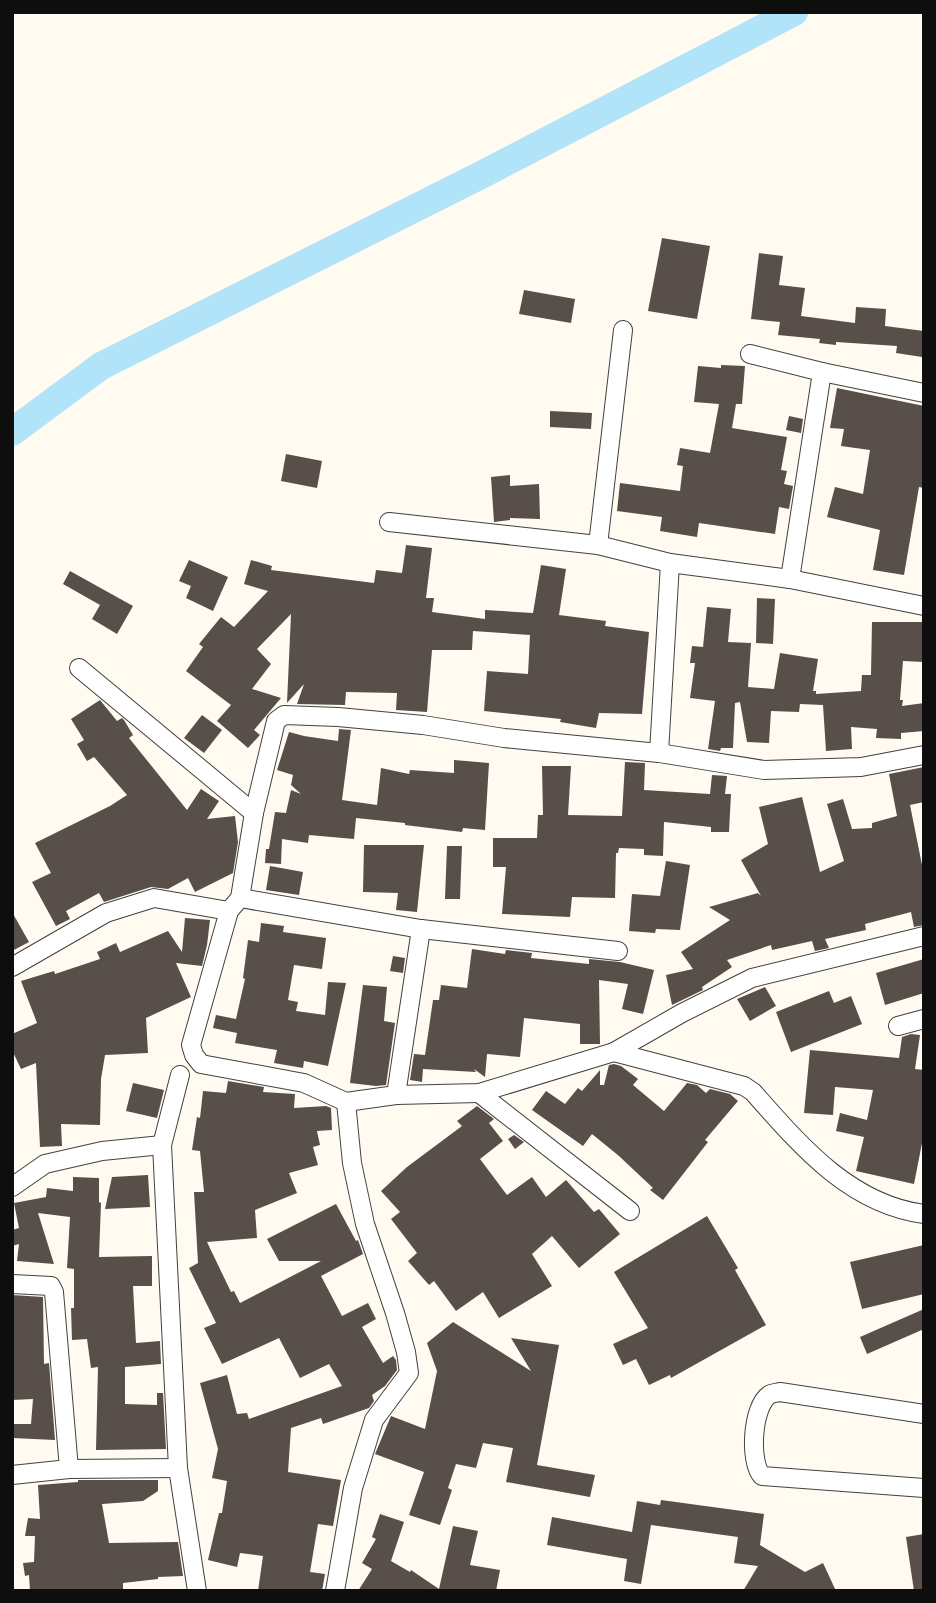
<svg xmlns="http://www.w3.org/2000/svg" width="936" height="1603" font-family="'Zilla Slab',serif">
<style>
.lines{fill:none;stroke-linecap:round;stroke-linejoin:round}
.river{stroke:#b2e4f9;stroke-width:28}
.building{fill:#584e4a}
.minor-casing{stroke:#414141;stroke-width:20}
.minor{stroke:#fff;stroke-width:18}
</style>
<rect width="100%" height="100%" fill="#fffbf0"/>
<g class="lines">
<!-- river -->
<path class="river" d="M12 432 101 366 485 173 794 12"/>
</g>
<!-- building -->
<g class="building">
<path d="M662 238 710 246 697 319 648 311Z"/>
<path d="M759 253 783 256 779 285 805 288 801 316 855 323 856 307 886 309 885 326 924 331 922 357 896 353 897 346 836 342V345L819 343 820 339 778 335 780 322 751 319Z"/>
<path d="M524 290 575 299 571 323 519 314Z"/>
<path d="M721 365 745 366 742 404H736L732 428 787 437 781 470 787 471 784 484 793 486 789 509 779 507 775 534 699 523 697 537 660 531 662 517 617 511 620 483 680 491 683 466 677 465 680 448 710 453 719 404 694 402 698 366 721 368Z"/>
<path d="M837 388 924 406V488L919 487 904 575 873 570 880 530 827 517 835 487 863 494 870 450 841 446 844 429 830 428Z"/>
<path d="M550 411 592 413 591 429 550 427Z"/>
<path d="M789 416 803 419 801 433 786 430Z"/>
<path d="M286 454 322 461 317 488 281 481Z"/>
<path d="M510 475V486L539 484 540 519 510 518V520L494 522 491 477Z"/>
<path d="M406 545 432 548 426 598H434L432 612 485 619V610L533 613 541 565 566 569 559 615 606 621 605 626 649 632 642 714 599 713 596 728 560 722 561 719 484 711 487 671 528 674 530 635 473 631 472 650H432L427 712 396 710 397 693 346 692 345 705 297 704 304 684 287 703 291 614 257 649 271 664 252 689 281 698 254 730 260 735 248 748 217 721 231 705 186 671 203 647 199 644 221 617 234 627 268 591 244 584 251 560 272 566 271 570 374 583 376 570 402 573Z"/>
<path d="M189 560 228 577 213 611 186 598 191 586 179 581Z"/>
<path d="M70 571 133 606 117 634 92 619 100 605 63 584Z"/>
<path d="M757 598 775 599 773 644 756 643Z"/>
<path d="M707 607 731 609 728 642 751 643 748 687 774 689 780 653 818 659 813 691H816V694L861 691 862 675H871L872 622H924V662L903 661 900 700H903L902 706 924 703V731L901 733V739L876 738 877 729 851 727 852 749 826 751 823 705 800 704 799 712 771 711 769 743 747 742 740 702 735 703 733 748H721L720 751 708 749 715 701 690 698 695 663H690L692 646 703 647Z"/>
<path d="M100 700 117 721 122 718 124 720 133 735 129 738 187 810 201 789 219 801 207 819 235 816 238 842 233 873 195 892 188 878 168 889 151 887 104 902 99 893 66 911 70 919 56 926 32 882 51 873 35 843 110 806 127 795 94 757 87 761 77 744 84 740 71 719Z"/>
<path d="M202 715 222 730 204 753 184 738Z"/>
<path d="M339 729 351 730 342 800 377 805 381 768 409 774 410 770 454 773V760L489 763 485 830 463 828 462 832 405 825V823L356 818 354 839 309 835 308 843 282 839 281 864 265 863 266 849H269L275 812 286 813 291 790 301 794 291 785 293 775 277 770 289 732 304 736 338 741Z"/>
<path d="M625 762 645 763 644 790 710 794 712 775 727 776 725 794H731L729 832H711V827L664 822 663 856 644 855V849L619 848 618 853H616L615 898 572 897 570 917 502 914 506 867H493V838H537L538 815H543L542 766H571L568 815 622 816Z"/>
<path d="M924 767V802L910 805 924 875V925L914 927 911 912 865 924 866 930 825 939 829 948 815 951 812 941 772 950 771 945 727 960 732 967 702 987 703 990 672 1005 666 975 693 969 681 952 730 920 709 907 758 893 761 896 741 860 768 844 759 807 802 797 820 872 844 861 827 804 843 799 852 829 872 828V823L897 816 889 774Z"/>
<path d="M364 845H424L417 912 396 910 398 893 363 892Z"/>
<path d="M447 846H462L460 899H445Z"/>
<path d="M666 861 690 865 680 930 656 929 655 933 629 931 632 894 660 896Z"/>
<path d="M270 866 303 872 299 895 266 890Z"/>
<path d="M12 912 29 942 12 951Z"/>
<path d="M185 918 210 920 207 945 202 966 176 963 191 997 146 1018 148 1053 105 1055 101 1079 100 1125 61 1124 62 1146 40 1147 36 1063 21 1069 12 1050V1034L37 1023 21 981 54 971 55 974 100 959 97 952 116 943 120 952 168 931 182 952Z"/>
<path d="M261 923 284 926 283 932 326 938 322 969 294 965 288 1000 298 1002 296 1011 325 1015 328 982 346 983 328 1066 304 1061 303 1068 274 1063 277 1050 235 1043 237 1033 213 1028 216 1015 236 1019 245 979 243 978 248 940 259 942Z"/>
<path d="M472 949 505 954 506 950 532 953 531 958 589 964V959L620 962 654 970 643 1014 622 1009 628 984 599 980 600 1044H580V1024L524 1018 520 1057 487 1054 485 1077 474 1069 476 1072 423 1069 422 1082 410 1080 414 1054 425 1055 433 1000H439L441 985 467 988Z"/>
<path d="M393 956 405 958 403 973 390 971Z"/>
<path d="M924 959V993L885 1005 876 973Z"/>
<path d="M363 985 387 987 384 1021 395 1023 386 1085 376 1086 350 1083Z"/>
<path d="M765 987 776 1006 750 1021 737 999Z"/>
<path d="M829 991 834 1003 851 996 862 1024 791 1052 776 1012Z"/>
<path d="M911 1034 920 1035 915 1069 924 1070V1133L914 1184 856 1171 864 1137 836 1131 840 1113 867 1120 873 1090 835 1087 833 1115 804 1113 810 1050 899 1058 902 1037Z"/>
<path d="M614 1064 621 1066 638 1079 633 1085 664 1111 687 1083 697 1085 706 1093 710 1089 730 1094 738 1101 705 1140 708 1142 663 1200 650 1190 653 1188 619 1156 592 1134 583 1146 532 1110 546 1091 565 1104 578 1088 582 1091 600 1070V1085H604L609 1065Z"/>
<path d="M228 1081 264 1087 263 1092 295 1094 294 1108 326 1106 331 1108 332 1130 317 1131 320 1145 313 1147 318 1165 289 1173 297 1193 255 1210 257 1238 207 1242 231 1292 234 1291 240 1303 321 1261H279L267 1239 336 1204 356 1241 358 1240 363 1254 321 1276 342 1316 368 1303 376 1319 362 1327 383 1363 393 1356 396 1360 397 1370 385 1386 372 1395 374 1401 369 1408 323 1424 321 1418 291 1428 288 1472 341 1480 333 1526 318 1524 310 1572 325 1574 322 1591H258L263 1556 240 1553 237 1567 208 1560 219 1513H222L227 1481 212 1478 218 1449 200 1383 227 1375 237 1414 247 1413 249 1419 342 1386 329 1364 300 1378 279 1338 222 1364 204 1328 216 1323 189 1268 198 1263 194 1192H204L200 1151 192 1150 197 1117 200 1118 203 1091 226 1093Z"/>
<path d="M133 1083 164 1090 157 1118 126 1111Z"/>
<path d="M477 1106 494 1119 489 1123 503 1141 480 1159 507 1195 532 1177 546 1197 566 1180 594 1212 599 1209 620 1234 579 1268 552 1236 532 1254 552 1286 499 1318 483 1292 456 1311 434 1281 429 1285 408 1261 417 1253 391 1219 400 1212 381 1191 407 1167 462 1126 457 1121Z"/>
<path d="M514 1135 524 1142 515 1149 508 1139Z"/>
<path d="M148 1175 150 1207 105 1209 112 1177Z"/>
<path d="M73 1177 99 1178V1202L101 1203 99 1257 152 1256V1286H133L136 1343 160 1341 161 1364 125 1367V1404L157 1405V1393H163L166 1449 96 1450 98 1367 91 1368 87 1339 72 1340 71 1308H74V1269L67 1268 70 1217 38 1213 54 1264 17 1261 19 1244 12 1246V1230L19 1228 14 1203 46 1197 47 1188 73 1191Z"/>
<path d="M707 1216 738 1268 735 1270 766 1325 671 1378 670 1375 649 1385 636 1359 623 1365 613 1344 648 1328 614 1272Z"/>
<path d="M924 1245V1294L862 1309 850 1262Z"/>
<path d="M12 1295 43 1297 44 1364 49 1363 55 1440 12 1438V1424H31L33 1399 12 1400Z"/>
<path d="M924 1309V1329L867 1354 860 1337Z"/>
<path d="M453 1322 531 1371 511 1338 559 1345 537 1465 595 1475 590 1497 506 1482 513 1448 483 1443 476 1468 456 1464 448 1488 452 1490 440 1525 409 1515 424 1472 375 1454 391 1416 425 1429 437 1371 427 1343Z"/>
<path d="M78 1480H158V1491L143 1501 102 1504 109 1543 178 1542 183 1576 158 1577V1579L123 1583V1591H30L29 1575 25 1576 23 1563 34 1562 35 1536H25L28 1518 40 1519 38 1485 78 1482Z"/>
<path d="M661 1500 764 1514 760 1545 805 1572 823 1563 836 1591H743L758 1566 734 1563 738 1537 651 1525 641 1584 624 1581 627 1559 547 1545 552 1517 632 1532 637 1501 660 1505Z"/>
<path d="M380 1514 404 1522 391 1561 410 1572 411 1570 439 1589 453 1526 478 1531 470 1565 500 1570 496 1591H358L372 1569 362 1563 376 1539 372 1537Z"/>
<path d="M924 1534V1591H914L906 1537Z"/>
</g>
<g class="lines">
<!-- minor casing -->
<g class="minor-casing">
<g id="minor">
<path d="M750 354 822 372"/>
<path d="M389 522 598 545 670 563 790 579 924 606"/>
<path d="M598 545 623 330"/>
<path d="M790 579 822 372 924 393"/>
<path d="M79 668 254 813"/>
<path d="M659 753 670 563"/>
<path d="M924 755 861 767 764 770 659 753 504 738 423 725 338 717 284 715 276 721 254 813 240 898 229 911 191 1045 194 1055 201 1064 304 1083 346 1102 396 1095 479 1093 614 1052 682 1013 752 978 924 936"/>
<path d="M240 898 421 929 618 951"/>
<path d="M12 967 106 913 154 898 229 911"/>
<path d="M898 1026 924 1019"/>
<path d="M614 1052 744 1086 753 1092C800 1145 849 1204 924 1214"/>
<path d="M180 1075 162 1145 178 1468 197 1591"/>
<path d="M479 1093 630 1211"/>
<path d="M396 1095 421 929"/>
<path d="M12 1187 45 1164 102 1151 162 1145"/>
<path d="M12 1284 51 1286 54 1292 69 1469"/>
<path d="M924 1414 780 1392C776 1393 772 1393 769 1395 752 1407 749 1462 762 1476L924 1488"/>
<path d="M12 1475 69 1469 178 1468"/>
<path d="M335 1591 353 1488 374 1420 409 1373 406 1352 395 1313 365 1224 352 1163 346 1102"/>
</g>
</g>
<!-- minor -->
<use href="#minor" class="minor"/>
</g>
<!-- border -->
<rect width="936" height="1603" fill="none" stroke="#0e0e0e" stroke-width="28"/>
</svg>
